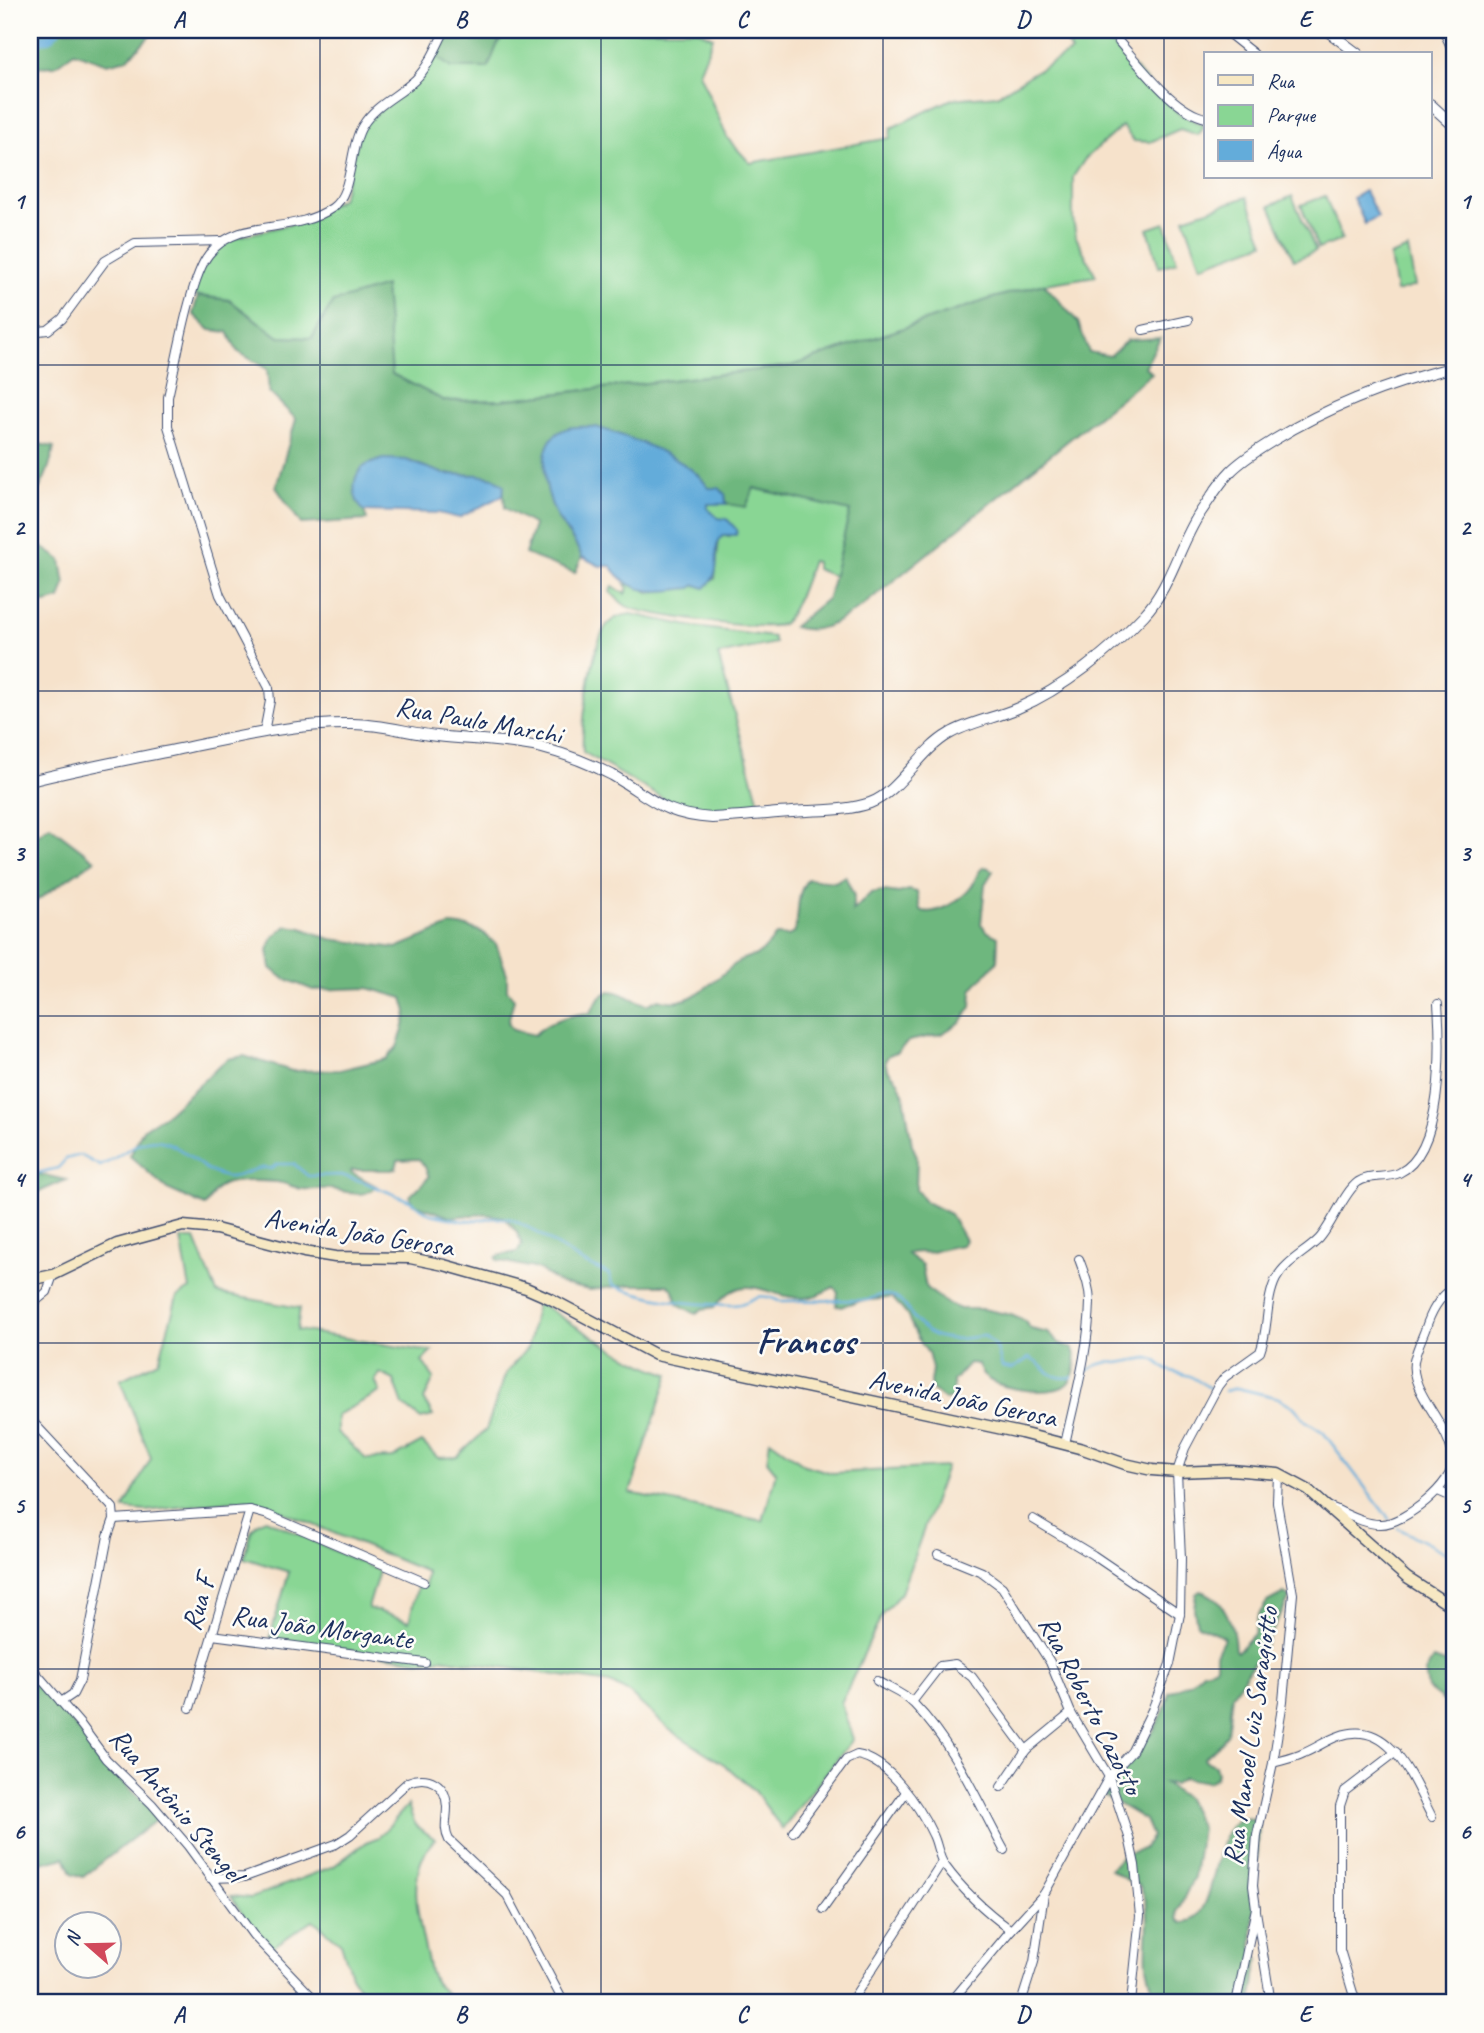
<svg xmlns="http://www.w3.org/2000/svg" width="1484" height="2033" font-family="Caveat,sans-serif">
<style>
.green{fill:#89d694;stroke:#528279;stroke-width:2}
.forest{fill:#6eb77e;stroke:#44736e;stroke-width:2}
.water{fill:#63acda;stroke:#3f6e9c;stroke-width:2}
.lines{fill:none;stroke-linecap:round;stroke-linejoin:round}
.stream{stroke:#63acda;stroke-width:2.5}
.canal{stroke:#63acda;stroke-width:10}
.minor-casing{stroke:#3c4a6e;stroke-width:10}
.tertiary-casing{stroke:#3c4a6e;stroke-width:12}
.secondary-casing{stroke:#3c4a6e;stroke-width:13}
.minor{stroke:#fff;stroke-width:8}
.tertiary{stroke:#fff;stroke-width:10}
.secondary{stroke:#f7e8c3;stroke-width:10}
.grid{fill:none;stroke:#1b2f5e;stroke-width:2;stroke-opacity:0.55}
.labels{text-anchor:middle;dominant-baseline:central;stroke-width:5;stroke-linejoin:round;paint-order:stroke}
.street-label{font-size:28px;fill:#1b2f5e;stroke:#fdfcf7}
.district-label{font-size:35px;font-weight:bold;fill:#1b2f5e;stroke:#fdfcf7}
.neatline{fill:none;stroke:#1b2f5e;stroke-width:2.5}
.grid-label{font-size:23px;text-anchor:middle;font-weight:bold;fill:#1b2f5e}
</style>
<rect width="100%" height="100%" fill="#fdfcf7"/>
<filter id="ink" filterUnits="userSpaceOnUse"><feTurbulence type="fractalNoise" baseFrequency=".0143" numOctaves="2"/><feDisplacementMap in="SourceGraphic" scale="14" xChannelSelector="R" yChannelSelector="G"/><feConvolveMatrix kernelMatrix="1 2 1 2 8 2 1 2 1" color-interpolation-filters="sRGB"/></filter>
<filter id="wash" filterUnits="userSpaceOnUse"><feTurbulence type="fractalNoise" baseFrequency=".00686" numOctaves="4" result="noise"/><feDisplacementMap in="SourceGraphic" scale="28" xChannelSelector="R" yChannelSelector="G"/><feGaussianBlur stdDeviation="1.57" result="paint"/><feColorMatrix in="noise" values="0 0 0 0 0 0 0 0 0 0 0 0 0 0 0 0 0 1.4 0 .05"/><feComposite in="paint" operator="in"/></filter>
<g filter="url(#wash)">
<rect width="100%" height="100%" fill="#f6e2cb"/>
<!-- green -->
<g class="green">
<path d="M509 30H697L713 37 699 73 728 139 750 163 890 138 891 128 952 99 997 95 1038 70 1071 52 1060 30H1104L1100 33 1178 113 1205 126 1198 135 1180 129 1150 142 1134 141 1122 126 1085 159 1073 177V219L1076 237 1096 276 1045 284 993 298 791 366 501 400 444 401 392 374 333 302 312 338 279 337 229 300 193 295 198 274 222 241 300 222 342 198 361 127 413 81 433 54 487 68 498 43Z"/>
<path d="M1292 196 1316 251 1294 260 1270 206Z"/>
<path d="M1325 196 1342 240 1318 249 1301 205Z"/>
<path d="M1247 197 1264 243 1201 266 1184 218Z"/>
<path d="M1165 223 1177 262 1159 267 1148 229Z"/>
<path d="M1408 249 1415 286 1396 292 1390 256Z"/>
<path d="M753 488 851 511 836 577 816 569V562L812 561C807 574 793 618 782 624 768 632 642 615 626 606 620 602 615 596 610 592L613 586 625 594 628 589 625 584 640 587 650 593 696 585 715 579 719 539 724 535 729 536 718 518 708 509V504H726Z"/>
<path d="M631 614 695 627 773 637 775 643 718 655 760 806C729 809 701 813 671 803L583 752C581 726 591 646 607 625 613 618 622 615 631 614Z"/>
<path d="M181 1239H195L217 1293 300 1308 297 1330 418 1350 432 1351 422 1361 434 1378 424 1400 433 1416 421 1419 403 1405 394 1380 380 1373 375 1381 380 1392 337 1415V1432L366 1459 393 1458 422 1442 438 1458 457 1457 486 1430 506 1373 528 1347 537 1302C579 1327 622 1359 669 1374L630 1493 763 1521 776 1472 767 1461 770 1440 805 1465 832 1473 946 1467 901 1593 883 1613 841 1703 853 1739 782 1829 755 1791 725 1765 670 1730 629 1693 610 1683 440 1658 424 1661 281 1641 270 1637 289 1572 244 1558C248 1543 249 1523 266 1519L379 1571 368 1608 409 1621 418 1584 425 1586 427 1572 259 1502 240 1500 146 1511 124 1509 151 1458 120 1380 159 1361 177 1297 190 1289Z"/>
<path d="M408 1805 415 1825 435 1839C401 1875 422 1930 430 1972L435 1983 456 2003H369L351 1975 341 1943 313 1920 271 1948 246 1920 231 1896 251 1898 334 1866 366 1842 379 1837Z"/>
</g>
<!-- forest -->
<g class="forest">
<path d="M30 30H156L127 59 107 64 74 52 55 66 35 67 30 70Z"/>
<path d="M445 30H509L498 43 488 68H451L433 54Z"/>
<path d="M1044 284 1078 322 1089 352 1110 356 1127 340 1160 338 1145 367 1152 373 861 607C838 622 821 635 793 627L828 598 850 511 754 488 746 507 726 504 725 494 708 488 545 466C548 482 549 500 556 515 564 530 576 541 582 557L575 573 525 554 534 525 505 508 503 485 478 475 444 474 406 460 357 501 364 511 367 520 301 524 276 487 296 419 269 392 267 369 237 351 228 332 210 330 193 314 198 296 229 300 279 337 312 338 333 302 385 286 392 374 445 401 501 400 791 366 993 298Z"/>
<path d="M39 444 54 447C50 467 44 486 30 501V448Z"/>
<path d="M30 539 61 560 65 584 60 599 46 603 30 602Z"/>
<path d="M50 826 95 860 30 905V840Z"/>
<path d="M984 867 989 868 993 871 985 884 981 924 988 932 998 937 997 962 975 985 972 991 971 1007 961 1022 941 1034 909 1041 897 1052 889 1055 885 1061 887 1069 898 1081 904 1096 912 1145 917 1156 916 1190 926 1202 950 1214 965 1240 962 1245C951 1247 942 1249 932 1252 923 1254 916 1250 907 1254L922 1265 926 1288 948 1304 960 1309H983L1011 1315 1025 1321 1031 1329 1048 1333 1059 1343 1073 1349C1079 1363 1075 1385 1057 1389 1039 1394 995 1389 982 1374 982 1373 978 1365 978 1364L969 1363 953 1381 954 1398 945 1400 931 1388 930 1382 932 1369 928 1353 917 1337 907 1315 892 1297C874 1301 856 1299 841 1307L836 1305 838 1293 834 1287C824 1292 813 1298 802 1298 766 1298 745 1268 715 1307L702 1309 696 1314 678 1304 672 1288 668 1285H630L590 1290 561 1284 538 1269 497 1260 496 1258 498 1256 517 1252 522 1245 517 1232 504 1217 482 1214 450 1217 412 1203 410 1196 429 1177 425 1167 419 1159 398 1160 396 1168 392 1170H352L351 1172 376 1186C364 1201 345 1190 330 1189 321 1188 312 1190 303 1189 294 1188 286 1183 277 1182 262 1181 236 1179 222 1185 214 1189 211 1199 205 1206L167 1189 130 1156 143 1129 168 1113 227 1059 244 1056 292 1071 340 1070 386 1059 397 1047 403 1030 407 1012 403 998 368 988 313 990 283 978 271 968 268 950 273 937 287 926 302 928 330 939 396 948 452 925 468 927 482 932 496 944 507 974V990L514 999 508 1023 513 1030 534 1035C548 1021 571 1014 590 1013L599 998 609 991 617 992 647 1005 659 999C692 1011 716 976 741 960 745 957 751 957 757 955 764 951 771 942 776 935L788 936 794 933C801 915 794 895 808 879L835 882 845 876 854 896 852 912 871 893 884 891 899 893 909 890 917 892 920 910C936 917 963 899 972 886 977 878 976 872 984 867Z"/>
<path d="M30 1172 66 1180 30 1196Z"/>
<path d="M1200 1591C1226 1598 1234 1626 1235 1650L1237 1652 1254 1634 1258 1616 1267 1602 1284 1593 1290 1597 1262 1651 1232 1695 1227 1734 1222 1742 1204 1758 1205 1761 1215 1765 1217 1773 1215 1778 1208 1782 1184 1778 1174 1784 1164 1783 1187 1799 1201 1828 1194 1877 1177 1912 1178 1919 1182 1923C1226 1921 1205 1803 1256 1820L1259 1828 1252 1947 1259 1959C1252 1976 1257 1989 1249 2003H1153C1155 1990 1149 1979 1147 1966 1144 1939 1155 1910 1139 1885L1131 1883 1110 1869 1123 1855 1143 1849 1152 1836 1145 1820 1103 1795 1115 1788 1130 1759 1153 1732 1164 1711 1169 1693 1190 1683 1203 1671 1214 1668 1216 1665V1654L1224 1638C1217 1630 1205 1631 1197 1624L1194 1609 1196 1594Z"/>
<path d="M1433 1659 1454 1667V1709L1428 1689 1425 1672Z"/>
<path d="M30 1678 70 1720 111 1771 160 1817 83 1877 72 1873 65 1857 42 1863 30 1856Z"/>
</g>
<!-- water -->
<g class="water">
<path d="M1365 191 1378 217 1365 224 1353 198Z"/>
<path d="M596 427C626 436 693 459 708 488H719L725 494 726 504H708V509L718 518 727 519 737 530 736 535H724C707 548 728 567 705 588L696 585 691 588C658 592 632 597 611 566H600L582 557C576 541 564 530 556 515 545 491 534 443 563 430 572 425 586 427 596 427Z"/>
<path d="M384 459 406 460 444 474 478 475 494 478 504 485 503 495 459 518 439 513 364 511C353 500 350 480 362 468 368 463 377 461 384 459Z"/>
</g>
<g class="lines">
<!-- stream -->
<g class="stream">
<path d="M30 1175 58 1168 66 1159 80 1155 100 1166C116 1160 131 1144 147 1141 180 1134 198 1176 229 1177 244 1177 256 1164 271 1169L277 1164H294L308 1176 341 1175 364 1182 410 1201 430 1214 463 1221 497 1218 511 1219 533 1230 582 1262 609 1274 612 1285C649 1299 693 1305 732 1305 754 1305 752 1289 779 1301L868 1300C907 1279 905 1325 936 1336 952 1342 970 1337 985 1336L997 1348 1002 1367 1012 1369 1029 1358C1047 1367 1049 1381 1072 1377"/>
<path d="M1085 1372 1097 1365 1108 1362 1118 1363 1148 1358 1155 1360 1167 1370 1190 1376 1210 1388"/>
<path d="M1225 1391 1237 1388 1279 1398 1294 1407 1306 1421 1323 1432 1389 1519"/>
<path d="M1398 1528 1454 1557"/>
</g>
<!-- canal -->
<path class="canal" d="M30 40 48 38 56 30"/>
</g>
</g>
<g filter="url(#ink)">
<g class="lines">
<!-- minor casing -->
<g class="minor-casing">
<g id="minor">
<path d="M1224 30 1254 54"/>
<path d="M1443 30 1454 53"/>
<path d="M1119 42C1141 66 1174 112 1206 118"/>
<path d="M1143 330 1188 320"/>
<path d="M30 332 48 330 62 319 105 261 135 243 222 241"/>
<path d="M264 732 270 701 269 688 220 595 168 426V397C176 364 190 277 209 254 217 244 228 237 240 233 271 224 304 227 332 208 354 193 348 148 363 125 375 105 398 96 415 80 429 66 436 48 445 30"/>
<path d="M30 1306 47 1292 53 1275"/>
<path d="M30 1419 113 1508 114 1519 108 1536 80 1680 73 1694 61 1702"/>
<path d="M1065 1444C1075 1398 1089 1349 1090 1302 1090 1287 1084 1273 1079 1259"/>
<path d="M1438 1491 1454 1498"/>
<path d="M1330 1507C1345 1513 1365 1525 1381 1524 1404 1524 1455 1483 1453 1460 1451 1425 1409 1393 1414 1361 1416 1351 1421 1340 1425 1330 1431 1312 1438 1298 1454 1287"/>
<path d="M114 1519 250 1510 268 1515 424 1582"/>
<path d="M1033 1519 1093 1555 1180 1614"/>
<path d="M938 1554 982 1572 1002 1587 1050 1662 1071 1713 1109 1777 1129 1837 1135 1865 1140 1916 1131 2003"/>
<path d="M212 1635 425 1663"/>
<path d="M30 1666 81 1725 106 1759 152 1804 188 1846 253 1935 318 2003"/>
<path d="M877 1681C888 1688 905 1694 914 1704 954 1745 977 1800 1004 1850"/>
<path d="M912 1702 940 1666 955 1664 972 1677 1026 1750"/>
<path d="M190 1708 250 1510"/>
<path d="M1273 1763C1283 1760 1294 1758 1304 1753 1316 1748 1327 1740 1339 1736 1391 1717 1413 1781 1432 1817"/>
<path d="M1001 1787 1026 1750 1071 1713"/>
<path d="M793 1832 846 1760 857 1755C889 1760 920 1807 933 1835 938 1845 938 1857 945 1866 964 1892 985 1911 1011 1930"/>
<path d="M210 1878 245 1877 336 1844 350 1835 408 1782C428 1774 446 1783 447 1807 447 1820 443 1828 449 1840L507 1895 564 2003"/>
<path d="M823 1909 906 1792"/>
<path d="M1256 1911 1271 2003"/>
<path d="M850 2003 942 1862"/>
<path d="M950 2003 1011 1930 1044 1894 1109 1777 1132 1751 1152 1710 1170 1664 1180 1614 1181 1558 1177 1472 1185 1448 1218 1386 1225 1377 1260 1352C1269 1329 1265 1301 1276 1279 1286 1261 1305 1253 1319 1239 1332 1225 1344 1192 1358 1182 1370 1174 1386 1179 1399 1173 1444 1152 1441 1045 1438 1004"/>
<path d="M1021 2003 1034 1962 1044 1894"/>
<path d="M1236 2003 1256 1908 1253 1886 1257 1835 1273 1763 1283 1701 1293 1594 1277 1502 1278 1474"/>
<path d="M1356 2003 1340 1950V1806L1345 1791 1396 1752"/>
</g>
</g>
<!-- tertiary casing -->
<g class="tertiary-casing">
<g id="tertiary">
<path d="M1326 30 1358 54"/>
<path d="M1430 104 1454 126"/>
<path d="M30 781C78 769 126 760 175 750 234 738 293 723 353 724 382 724 409 733 437 736 472 740 508 740 542 748 565 754 591 764 612 775 652 798 662 815 712 818 744 816 775 813 807 811 827 810 850 810 870 803 900 792 919 751 949 734 969 722 996 718 1018 708 1063 689 1111 650 1144 615 1171 586 1179 545 1200 513 1210 499 1219 483 1231 471 1244 458 1260 449 1274 440 1331 405 1390 383 1454 367"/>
</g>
</g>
<!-- secondary casing -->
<g class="secondary-casing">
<path id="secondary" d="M30 1280 53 1275 117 1244 183 1226 216 1229 304 1252 335 1257 410 1258 444 1265 526 1288 551 1299 656 1355 1021 1433 1083 1449 1125 1464 1152 1470 1177 1472 1231 1470 1278 1474 1308 1490 1407 1578 1454 1608"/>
</g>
<!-- minor -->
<use href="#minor" class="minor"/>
<!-- tertiary -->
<use href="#tertiary" class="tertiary"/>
<!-- secondary -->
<use href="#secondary" class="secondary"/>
</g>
</g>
<!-- grid -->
<path class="grid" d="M320 30V2003M601 30V2003M883 30V2003M1164 30V2003M30 365H1454M30 691H1454M30 1016H1454M30 1343H1454M30 1669H1454"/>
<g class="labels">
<!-- street labels -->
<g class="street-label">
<text transform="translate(479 720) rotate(10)">Rua Paulo Marchi</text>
<text transform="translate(359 1232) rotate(9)">Avenida João Gerosa</text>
<text transform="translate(963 1398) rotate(12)">Avenida João Gerosa</text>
<text transform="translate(198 1603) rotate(-73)">Rua F</text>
<text transform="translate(322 1627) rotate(8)">Rua João Morgante</text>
<text transform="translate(1091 1705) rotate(63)">Rua Roberto Cazotto</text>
<text transform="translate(1250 1736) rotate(-82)">Rua Manoel Luiz Saragiotto</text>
<text transform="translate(177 1805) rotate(50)">Rua Antônio Stengel</text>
</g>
<!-- district labels -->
<g class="district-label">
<text x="806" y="1341">Francos</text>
</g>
</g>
<!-- margin -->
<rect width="1484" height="2033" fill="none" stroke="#fdfcf7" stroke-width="77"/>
<!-- legend -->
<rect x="1204" y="52" width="228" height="126" fill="#fdfcf7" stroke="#a3aaba" stroke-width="2"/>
<rect x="1218" y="75" width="35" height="10" fill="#f7e8c3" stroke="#a3aaba" stroke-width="2"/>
<text x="1267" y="88" font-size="21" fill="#1b2f5e">Rua</text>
<rect x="1218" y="105" width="35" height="21" fill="#89d694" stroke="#a3aaba" stroke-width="2"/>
<text x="1267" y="122" font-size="21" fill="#1b2f5e">Parque</text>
<rect x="1218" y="140" width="35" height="21" fill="#63acda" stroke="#a3aaba" stroke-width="2"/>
<text x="1267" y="158" font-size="21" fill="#1b2f5e">Água</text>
<!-- north arrow -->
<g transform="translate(88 1945) rotate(290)"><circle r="33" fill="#fdfcf7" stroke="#a3aaba" stroke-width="2"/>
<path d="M0-5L12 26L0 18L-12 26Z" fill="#d1495b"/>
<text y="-10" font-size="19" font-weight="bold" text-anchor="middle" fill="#1b2f5e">N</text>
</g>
<rect x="38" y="38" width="1408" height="1956" class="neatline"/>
<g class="grid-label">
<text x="179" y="27">A</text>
<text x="461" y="27">B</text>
<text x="742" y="27">C</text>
<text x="1023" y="27">D</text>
<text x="1305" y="27">E</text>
<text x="19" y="209">1</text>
<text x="1465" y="209">1</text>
<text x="19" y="535">2</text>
<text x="1465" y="535">2</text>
<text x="19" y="861">3</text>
<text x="1465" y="861">3</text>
<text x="19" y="1187">4</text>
<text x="1465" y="1187">4</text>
<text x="19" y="1513">5</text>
<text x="1465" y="1513">5</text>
<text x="19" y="1839">6</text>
<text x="1465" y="1839">6</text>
<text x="179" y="2022">A</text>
<text x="461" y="2022">B</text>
<text x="742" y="2022">C</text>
<text x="1023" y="2022">D</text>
<text x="1305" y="2022">E</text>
</g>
</svg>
